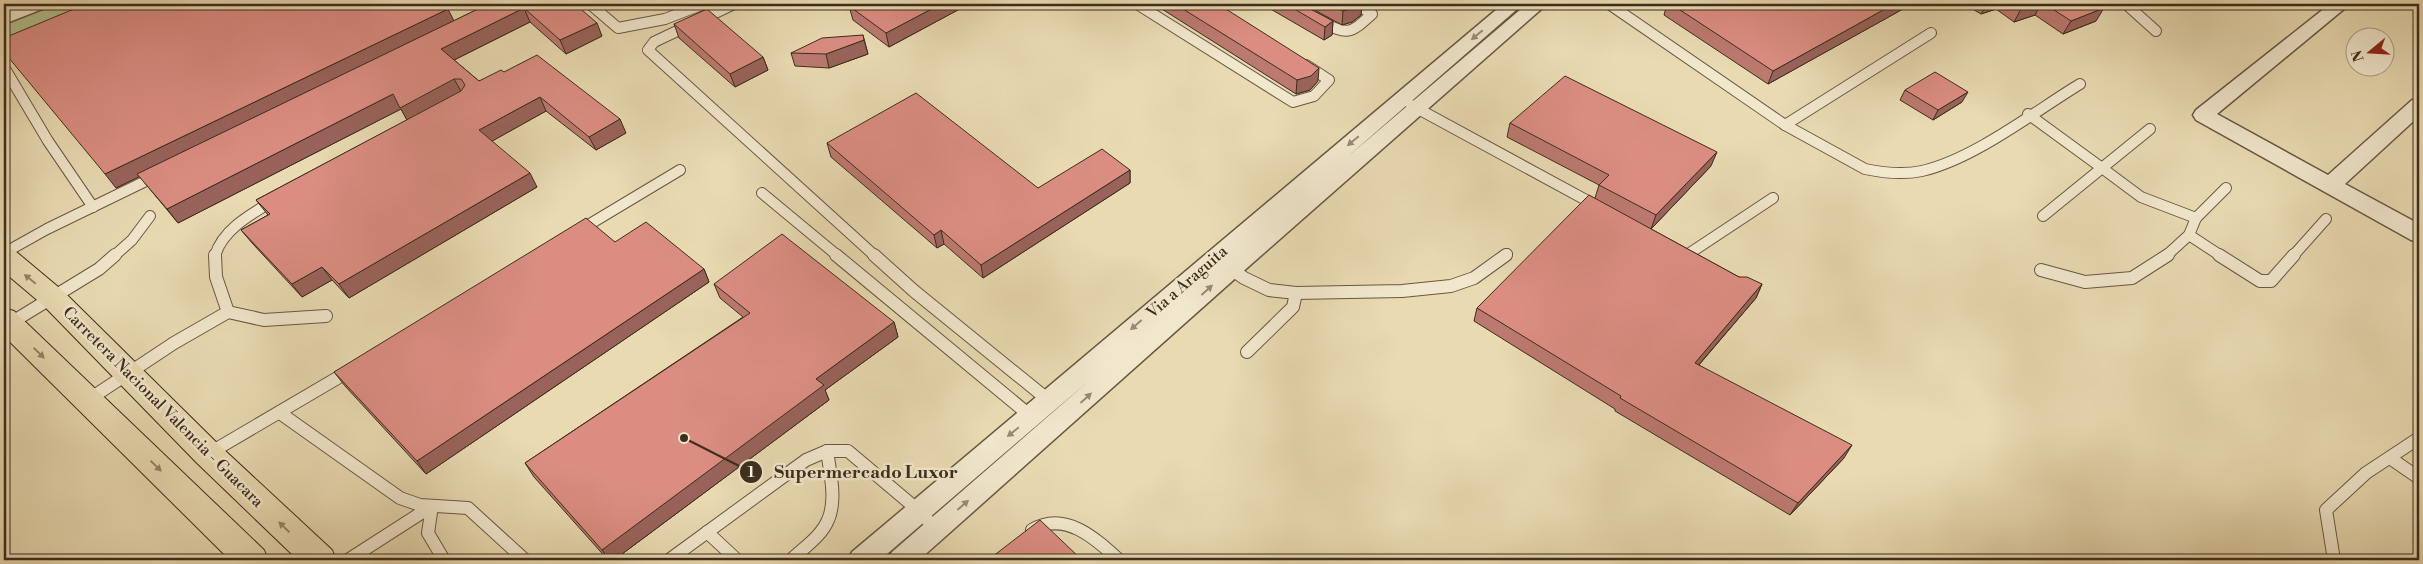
<svg xmlns="http://www.w3.org/2000/svg" width="2423" height="564" font-family="'Libre Bodoni',serif">
<style>
.green{fill:#b4c08e;stroke:#787655}
.lines{fill:none;stroke-linecap:round;stroke-linejoin:round}
.service-far1-casing{stroke:#685842;stroke-width:12}
.service-casing{stroke:#685842;stroke-width:14}
.minor-casing{stroke:#685842;stroke-width:3}
.primary-casing{stroke:#3d2d1c;stroke-width:2}
.service-far1{stroke:#f1e7cd;stroke-width:10}
.service{stroke:#f1e7cd;stroke-width:12}
.minor{fill:#f1e7cd;fill-rule:evenodd}
.primary{fill:#e9dab2;fill-rule:evenodd}
.wall{fill:#bc7970;stroke:#3d2d1c}
.shaded-wall{fill:#99635b;stroke:#3d2d1c}
.building{fill:#db8d82;stroke:#3d2d1c}
.oneway{fill:#978a74}
.oneway2{fill:#938467}
.labels{text-anchor:middle;dominant-baseline:central;stroke-width:5;stroke-linejoin:round;paint-order:stroke}
.street-label{font-size:16px;fill:#3d2d1c;stroke:#f1e7cd}
.leader{fill:none;stroke:#3d2d1c;stroke-width:2}
.callout-dot{fill:#3d2d1c;stroke:#f1e7cd;stroke-width:2}
.mark-label{font-size:15px;text-anchor:middle;font-weight:bold;fill:#fff}
.callout-label{font-size:18px;text-anchor:middle;font-weight:bold;fill:#3d2d1c;stroke:#f1e7cd;stroke-width:5;stroke-linejoin:round;paint-order:stroke}
</style>
<rect width="100%" height="100%" fill="#e9dab2"/>
<filter id="stains"><feTurbulence type="fractalNoise" baseFrequency=".004" numOctaves="4"/><feColorMatrix values="0 0 0 0 .2 0 0 0 0 .09 0 0 0 0 .02 0 0 0 .5 -.17"/></filter>
<radialGradient id="worn" r=".72"><stop offset=".6" stop-color="#630" stop-opacity="0"/><stop offset="1" stop-color="#630" stop-opacity=".3"/></radialGradient>
<!-- green -->
<path class="green" d="M4 4H105L4 46Z"/>
<g class="lines">
<!-- service-far1 casing -->
<g class="service-far1-casing">
<g id="service-far1">
<path d="M590 4 618 28 665 19 704 4"/>
<path d="M734 4 654 42 648 50 875 256"/>
<path d="M1137 4 1293 102 1314 96 1329 80 1306 65"/>
<path d="M1609 4 1785 125 1865 169C1884 173 1903 175 1922 171 1974 159 2034 112 2080 84"/>
<path d="M2126 4 2156 31"/>
<path d="M1320 21C1348 35 1349 35 1372 14L1355 4"/>
<path d="M4 67 48 141 93 207"/>
<path d="M1411 105 1597 206"/>
<path d="M2028 114 2102 168 2043 216"/>
<path d="M1785 125 1931 33"/>
<path d="M2150 129 2102 168 2141 197 2196 218 2226 188"/>
<path d="M762 193 838 256"/>
<path d="M580 230 680 170"/>
<path d="M2189 235 2221 256"/>
<path d="M4 253 47 229 156 176"/>
<path d="M1687 255 1773 198"/>
<path d="M114 256 132 240 150 216"/>
<path d="M215 256C222 230 251 214 273 201"/>
<path d="M1504 256 1507 254"/>
<path d="M2166 256 2189 235 2196 218"/>
<path d="M2293 256 2326 219"/>
</g>
</g>
<!-- service casing -->
<g class="service-casing">
<g id="service">
<path d="M836 255 1033 418"/>
<path d="M874 255 914 291 1052 403"/>
<path d="M2219 255 2260 281H2271L2294 255"/>
<path d="M1227 266 1244 278 1269 290 1296 293 1402 291 1451 286 1474 278 1506 255"/>
<path d="M2041 270 2085 282 2132 278 2168 255"/>
<path d="M228 312 264 320 326 316"/>
<path d="M9 324 99 269 115 255"/>
<path d="M1247 352 1293 307 1296 293"/>
<path d="M88 400 174 343 228 312 216 277 215 255"/>
<path d="M280 413 400 498 420 505 468 508 525 560"/>
<path d="M208 454 351 370"/>
<path d="M2390 458 2419 478"/>
<path d="M432 506 428 533 444 560"/>
<path d="M1032 530C1065 510 1096 539 1119 560"/>
<path d="M707 532 737 560"/>
<path d="M348 560 432 506"/>
<path d="M669 560 806 460 827 451H848L918 510 936 529"/>
<path d="M791 560C803 548 821 537 828 520 837 500 830 472 827 451"/>
<path d="M2334 560 2326 510 2366 473 2419 438"/>
</g>
</g>
<!-- minor casing -->
<g class="minor-casing">
<g id="minor">
<path d="M23 4H48L45 8 4 24V11Z"/>
<path d="M1503 4H1523L1345 159 1527 4H1547L1239 275 919 560H888L892 552 1091 379 880 560H848L852 552Z"/>
<path d="M2330 4H2350L2217 114 2328 175 2412 100 2419 99V116L2345 184 2419 224V242L2411 240 2196 120 2193 115 2196 110Z"/>
</g>
</g>
<!-- primary casing -->
<g class="primary-casing">
<g id="primary">
<path d="M4 247 14 250 63 291 219 445 332 550 336 560H298L197 463 43 305 4 272Z"/>
<path d="M4 308 14 311 264 550 268 560H230L4 336Z"/>
</g>
</g>
<!-- service-far1 -->
<use href="#service-far1" class="service-far1"/>
<!-- service -->
<use href="#service" class="service"/>
<!-- minor -->
<use href="#minor" class="minor"/>
<!-- primary -->
<use href="#primary" class="primary"/>
</g>
<!-- wall -->
<g class="wall">
<path d="M575 4 602 36 566 54 530 22 454 60 479 81 504 72 626 133 596 150 546 111 492 141 537 187 349 298 332 280 302 297 252 243 241 230 268 215 256 200 407 120 401 109 178 223 139 176 116 188 480 8Z"/>
<path d="M854 4H969L889 47 853 20 849 6Z"/>
<path d="M1154 4H1218L1318 81 1310 90 1296 94Z"/>
<path d="M1262 4H1301L1333 21 1332 35 1324 40Z"/>
<path d="M1304 4H1362L1361 15 1352 22 1342 25Z"/>
<path d="M1667 4H1912L1768 84 1664 15Z"/>
<path d="M1964 4H2098L2096 21 2063 34 2035 15 2014 22 1996 9 1981 14Z"/>
<path d="M674 24 763 57 768 70 735 87 679 38Z"/>
<path d="M863 35 868 54 829 68 795 66 791 53Z"/>
<path d="M1905 90 1962 102 1933 120 1900 100Z"/>
<path d="M1510 123 1711 166 1651 229 1739 277 1762 284 1756 298 1699 365 1844 458 1790 515 1615 411V409L1474 321 1477 308 1595 198 1599 185 1507 137Z"/>
<path d="M827 143 1038 188 1130 170V183L983 278 944 244 937 248 831 157Z"/>
<path d="M615 242 704 269 709 282 426 474 345 386 334 372Z"/>
<path d="M714 284 894 322 898 337 825 390 829 400 614 560H608L534 477 525 463 743 317 720 298Z"/>
</g>
<!-- shaded-wall -->
<g class="shaded-wall">
<path d="M941 4H969L889 47 886 33Z"/>
<path d="M1359 4H1362L1361 15 1352 22 1342 25 1343 11Z"/>
<path d="M1894 4H1912L1768 84 1773 71Z"/>
<path d="M1987 4H1998L1996 9 1981 14Z"/>
<path d="M2037 4H2041L2035 15 2014 22 2021 9Z"/>
<path d="M524 8 530 22 448 63 441 49Z"/>
<path d="M2104 8 2096 21 2063 34 2071 21Z"/>
<path d="M448 9 455 23 116 188 105 174Z"/>
<path d="M1333 21 1332 35 1324 40 1325 27Z"/>
<path d="M597 23 602 36 566 54 560 40Z"/>
<path d="M864 40 868 54 829 68 826 54Z"/>
<path d="M763 57 768 70 735 87 730 74Z"/>
<path d="M1319 68 1318 81 1310 90 1296 94 1297 80Z"/>
<path d="M454 79 462 93 408 122 401 109 178 223 167 209 393 94Z"/>
<path d="M1968 92 1962 102 1933 120 1938 110Z"/>
<path d="M540 97 546 111 487 144 479 130Z"/>
<path d="M620 119 626 133 596 150 589 137Z"/>
<path d="M1717 152 1711 166 1651 229 1656 215Z"/>
<path d="M1130 170V183L983 278 981 265Z"/>
<path d="M530 173 537 187 349 298 339 284Z"/>
<path d="M941 230 944 244 937 248 934 235Z"/>
<path d="M322 267 332 280 302 297 292 284Z"/>
<path d="M704 269 709 282 426 474 417 461Z"/>
<path d="M1762 284 1756 298 1689 376 1695 363Z"/>
<path d="M894 322 898 337 825 390 829 400 614 560H609L602 550 816 379Z"/>
<path d="M1852 445 1844 458 1790 515 1798 503Z"/>
</g>
<!-- building -->
<g class="building">
<path d="M86 4H442L448 9 105 174 4 52V38Z"/>
<path d="M483 4H575L597 23 560 40 524 8 441 49 479 81 501 70 504 72 537 55 620 119 589 137 540 97 479 130 530 173 339 284 322 267 292 284 241 230 270 214 256 200 461 91 465 85 461 79H454L400 108 393 94 167 209 137 174 480 8Z"/>
<path d="M854 4H941L886 33 849 6Z"/>
<path d="M1175 4H1218L1319 68 1311 76 1297 80Z"/>
<path d="M1286 4H1301L1333 21 1325 27Z"/>
<path d="M1330 4H1359L1353 8 1343 11Z"/>
<path d="M1671 4H1894L1773 71Z"/>
<path d="M2014 4H2037L2021 9Z"/>
<path d="M2045 4H2098L2104 8 2071 21Z"/>
<path d="M707 9 763 57 730 74 674 24Z"/>
<path d="M863 35 864 40 826 54 791 53 822 38Z"/>
<path d="M1935 72 1968 92 1938 110 1905 90Z"/>
<path d="M1565 76 1717 152 1656 215 1599 185 1609 175 1510 123Z"/>
<path d="M916 93 1038 188 1102 149 1130 170 981 265 941 230 934 235 827 143Z"/>
<path d="M1589 195 1739 277H1747L1762 284 1695 363 1852 445 1798 503 1620 398 1621 396 1477 308Z"/>
<path d="M586 218 615 242 646 222 704 269 417 461 334 372Z"/>
<path d="M782 234 894 322 816 379 824 385 602 550 525 463 750 313 714 284Z"/>
<path d="M1040 520 1082 560H988Z"/>
</g>
<!-- one-way arrows -->
<defs><path id="oneway-solid" d="M-6-.8H1V-3.2L6.5 0L1 3.2V.8H-6Z" transform="scale(1.25)"/></defs>
<g class="oneway">
<use href="#oneway-solid" transform="translate(1477 35) rotate(140)"/>
<use href="#oneway-solid" transform="translate(1353 141) rotate(140)"/>
<use href="#oneway-solid" transform="translate(1207 290) rotate(-42)"/>
<use href="#oneway-solid" transform="translate(1136 325) rotate(139)"/>
<use href="#oneway-solid" transform="translate(1086 398) rotate(-42)"/>
<use href="#oneway-solid" transform="translate(1013 432) rotate(141)"/>
<use href="#oneway-solid" transform="translate(963 505) rotate(-41)"/>
</g>
<g class="oneway2">
<use href="#oneway-solid" transform="translate(30 279) rotate(-141)"/>
<use href="#oneway-solid" transform="translate(39 353) rotate(44)"/>
<use href="#oneway-solid" transform="translate(156 466) rotate(44)"/>
<use href="#oneway-solid" transform="translate(284 527) rotate(-136)"/>
</g>
<g class="labels">
<!-- street labels -->
<g class="street-label">
<text transform="translate(1187 282) rotate(-41)">Via a Araguita</text>
<text transform="translate(163 407) rotate(45)">Carretera Nacional Valencia - Guacara</text>
</g>
</g>
<!-- callouts -->
<path class="leader" d="M684 438L751 472"/>
<g class="callout-dot">
<circle cx="684" cy="438" r="5"/>
<circle cx="751" cy="472" r="12"/>
</g>
<g class="mark-label">
<text x="751" y="477">1</text>
</g>
<g class="callout-label">
<text x="866" y="478">Supermercado Luxor</text>
</g>
<!-- margin -->
<rect width="2423" height="564" fill="none" stroke="#e9dab2" stroke-width="20"/>
<rect x="5" y="5" width="2413" height="554" fill="none" stroke="#3d2d1c" stroke-width="2.5"/>
<rect x="10" y="10" width="2403" height="544" fill="none" stroke="#3d2d1c"/>
<!-- north arrow -->
<g transform="translate(2370 52) rotate(252)"><circle r="24" fill="#f1e7cd" stroke="#a99d86"/>
<path d="M0-4L9 19L0 12L-9 19Z" fill="#8f2418"/>
<text y="-8" font-size="14" font-weight="bold" text-anchor="middle" fill="#3d2d1c">N</text>
</g>
<rect width="100%" height="100%" filter="url(#stains)"/>
<rect width="100%" height="100%" fill="url(#worn)"/>
</svg>
